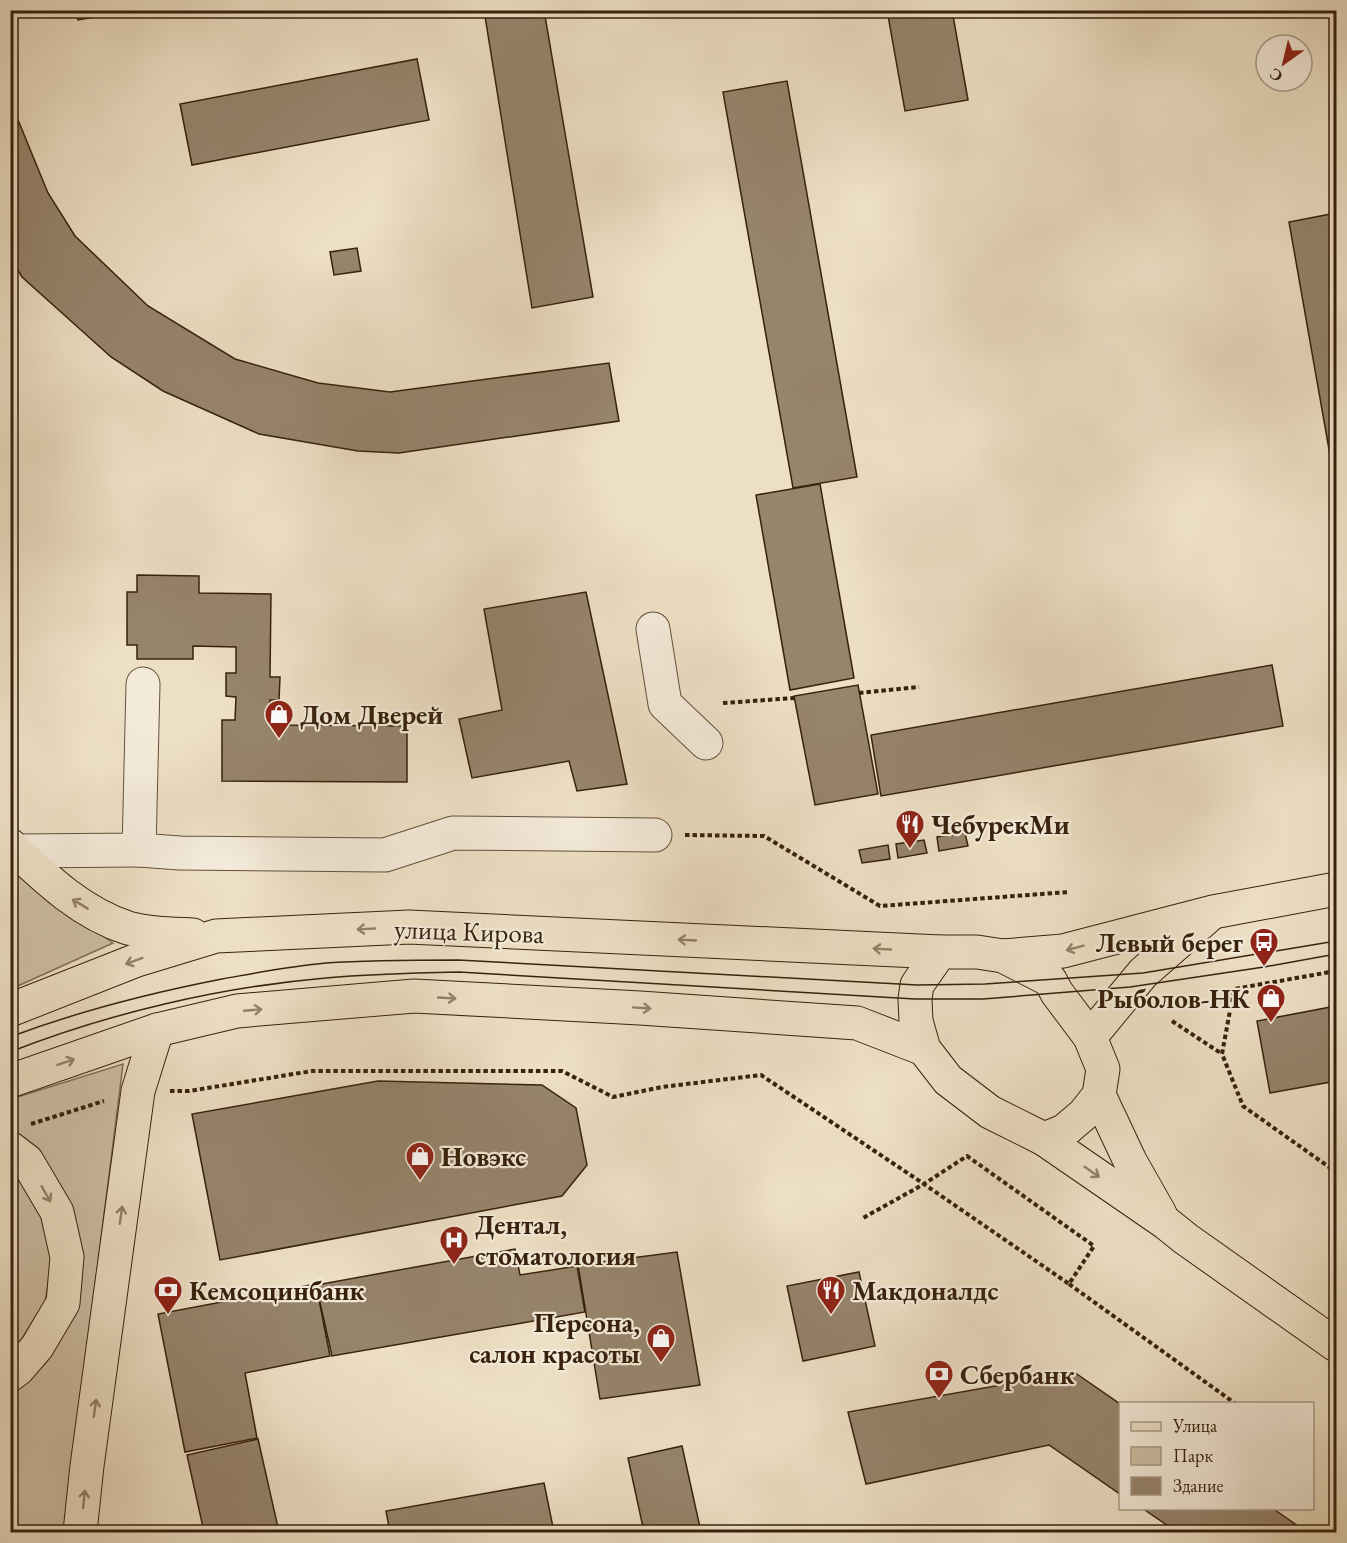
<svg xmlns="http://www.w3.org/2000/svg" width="1347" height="1543" font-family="'EB Garamond',serif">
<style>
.green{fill:#cebfa5;stroke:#827058;stroke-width:1.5}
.building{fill:#96846c;stroke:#37210c;stroke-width:1.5}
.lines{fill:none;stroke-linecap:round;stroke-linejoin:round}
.minor-casing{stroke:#64503a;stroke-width:35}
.major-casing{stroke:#37210c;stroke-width:35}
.path{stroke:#37210c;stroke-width:4;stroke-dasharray:4.5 3;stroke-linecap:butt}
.minor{stroke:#f3ead9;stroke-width:33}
.major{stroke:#eddfc4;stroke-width:33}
.tram{stroke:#37210c;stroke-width:1.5}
.oneway{stroke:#928068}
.labels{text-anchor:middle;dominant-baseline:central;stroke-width:4.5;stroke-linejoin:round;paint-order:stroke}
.poi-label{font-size:27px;font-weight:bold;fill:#37210c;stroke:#f3ead9;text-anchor:start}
.street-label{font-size:27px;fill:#37210c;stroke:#f3ead9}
</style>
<rect width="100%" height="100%" fill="#eddfc4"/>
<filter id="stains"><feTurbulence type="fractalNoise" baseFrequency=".00333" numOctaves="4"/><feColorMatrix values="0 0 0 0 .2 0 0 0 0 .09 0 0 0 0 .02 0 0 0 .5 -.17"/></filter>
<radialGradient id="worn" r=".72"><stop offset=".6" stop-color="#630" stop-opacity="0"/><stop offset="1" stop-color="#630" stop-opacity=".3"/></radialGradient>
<!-- green -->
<g class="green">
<path d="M10 866 100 934 113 943 11 989Z"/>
<path d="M123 1064 64 1532H11L10 1387 76 1274 11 1135V1099Z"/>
<path d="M11 1166 47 1219 52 1260 45 1302 21 1340 11 1349Z"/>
</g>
<!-- building -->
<g class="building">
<path d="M76 10H137L78 20Z"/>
<path d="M484 10H544L593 297 532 308Z"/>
<path d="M887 10H952L968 100 905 111Z"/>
<path d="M417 59 429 120 192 165 180 104Z"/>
<path d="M787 81 857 477 793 488 723 92Z"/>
<path d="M10 91 16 115 48 193 75 236 148 306 235 359 318 383 390 392 609 363 619 421 399 453 358 451 259 434 163 391 111 357 22 277 10 257Z"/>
<path d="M1336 213V489L1289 222Z"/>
<path d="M357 248 361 271 334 275 330 252Z"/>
<path d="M820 484 854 678 790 690 756 495Z"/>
<path d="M137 575 199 576V593L271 594 270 677H280L279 700H270V725L407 726V782L222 781V720H235L236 697 226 696V673H236V647L193 646V659H137V645H127V592H137Z"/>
<path d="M586 592 627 784 577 791 569 761 472 778 459 719 502 710 484 609Z"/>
<path d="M1272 665 1283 726 881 796 871 735Z"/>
<path d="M858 685 878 794 815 805 794 696Z"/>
<path d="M965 833 968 846 939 851 937 837Z"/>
<path d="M924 840 927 853 898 858 896 844Z"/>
<path d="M888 845 890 859 862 863 859 850Z"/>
<path d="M1336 1006V1081L1270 1093 1257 1021Z"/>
<path d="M378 1081 542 1085 576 1108 587 1165 562 1196 220 1260 192 1114Z"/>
<path d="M515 1249 520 1275 577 1266 585 1312 332 1356 316 1285Z"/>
<path d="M677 1252 700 1385 600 1399 578 1265Z"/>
<path d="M859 1272 875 1346 803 1361 787 1286Z"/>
<path d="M316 1284 330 1356 245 1373 257 1438 185 1452 158 1314Z"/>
<path d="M1074 1372 1120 1404V1494L1049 1445 866 1484 848 1412Z"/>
<path d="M258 1439 279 1532H204L187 1455Z"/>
<path d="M682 1446 701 1532H644L628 1458Z"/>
<path d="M544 1483 554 1532H390L386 1511Z"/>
<path d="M1142 1508H1272L1301 1528 1298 1532H1177Z"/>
</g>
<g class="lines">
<!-- minor casing -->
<g class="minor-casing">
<g id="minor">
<path d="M653 629 665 704 706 743"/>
<path d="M139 850 180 853 385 855 453 833 655 835"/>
<path d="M17 851 139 850 143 684"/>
</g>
</g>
<!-- major casing -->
<g class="major-casing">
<g id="major">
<path d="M10 845C45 878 81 913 128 928 149 934 172 934 193 935"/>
<path d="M940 952H977L1003 956 1050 980 1057 993 1090 1037 1103 1069 1099 1095 1084 1114 1064 1131 1044 1139 990 1112 948 1080 924 1049 916 1021 915 999 917 985Z"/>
<path d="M1003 956 1063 951 1213 912 1336 889"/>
<path d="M10 1010 137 960 216 936 409 927 940 952"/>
<path d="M1090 1037 1143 973 1207 917"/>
<path d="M10 1081 157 1030 237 1011 414 996 640 1008 857 1023 924 1049"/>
<path d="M1099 1095 1130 1161 1160 1214"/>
<path d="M1044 1139 1166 1223 1186 1239 1336 1345"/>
<path d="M10 1148 27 1161 57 1212 67 1257 63 1303 37 1347 18 1369 10 1375"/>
<path d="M80 1532 87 1466 138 1091 157 1030"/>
</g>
</g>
<!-- path -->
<g class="path">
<path d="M859 693 919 687"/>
<path d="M723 703 795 698"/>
<path d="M685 835 764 836 880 906 1069 892"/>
<path d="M1336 971 1234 989 1222 1054 1243 1106 1336 1172"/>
<path d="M1172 1021 1222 1054"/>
<path d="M170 1091H189L312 1071H562L613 1097 662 1087 761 1075 924 1184 967 1156 1094 1246 1069 1284 924 1184 863 1218"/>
<path d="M31 1124 104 1101"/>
<path d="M1069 1284 1236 1404"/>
</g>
<!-- minor -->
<use href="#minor" class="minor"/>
<!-- major -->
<use href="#major" class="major"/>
<!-- tram -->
<g class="tram">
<path d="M10 1037C79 1011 150 993 222 979 256 973 291 966 326 963 370 960 414 960 458 960L917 985 985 984 1143 973 1336 941"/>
<path d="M10 1052C109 1013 221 987 326 978 370 974 414 973 459 972L915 999H983L1130 987 1264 967 1336 954"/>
</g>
</g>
<!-- one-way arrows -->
<defs><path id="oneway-shaft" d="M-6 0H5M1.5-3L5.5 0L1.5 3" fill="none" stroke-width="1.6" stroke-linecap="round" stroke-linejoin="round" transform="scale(1.5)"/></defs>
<g class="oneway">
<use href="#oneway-shaft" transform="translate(80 904) rotate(-149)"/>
<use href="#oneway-shaft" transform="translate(366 929) rotate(177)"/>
<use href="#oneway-shaft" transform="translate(687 940) rotate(-177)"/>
<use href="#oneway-shaft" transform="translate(1075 948) rotate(165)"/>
<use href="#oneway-shaft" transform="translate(882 949) rotate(-177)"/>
<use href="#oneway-shaft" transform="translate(134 961) rotate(160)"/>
<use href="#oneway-shaft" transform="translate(447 998) rotate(3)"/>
<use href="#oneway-shaft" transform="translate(642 1008) rotate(4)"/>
<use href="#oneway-shaft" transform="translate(253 1010) rotate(-5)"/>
<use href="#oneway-shaft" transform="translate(66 1062) rotate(-19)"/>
<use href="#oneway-shaft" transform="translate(1092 1172) rotate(35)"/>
<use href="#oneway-shaft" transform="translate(46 1194) rotate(60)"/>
<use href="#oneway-shaft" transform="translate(121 1215) rotate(-82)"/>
<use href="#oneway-shaft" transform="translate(95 1408) rotate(-82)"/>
<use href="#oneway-shaft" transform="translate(84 1499) rotate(-84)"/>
</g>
<!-- icons -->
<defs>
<g id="shop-pin" transform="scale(1.5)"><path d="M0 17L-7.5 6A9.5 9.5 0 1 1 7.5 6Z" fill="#8f2418" stroke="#f3ead9"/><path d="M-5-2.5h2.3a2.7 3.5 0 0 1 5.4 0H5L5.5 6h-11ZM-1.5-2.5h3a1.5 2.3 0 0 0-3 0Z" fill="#fff"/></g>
<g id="restaurant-pin" transform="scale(1.5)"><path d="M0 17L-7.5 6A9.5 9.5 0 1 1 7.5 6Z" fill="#8f2418" stroke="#f3ead9"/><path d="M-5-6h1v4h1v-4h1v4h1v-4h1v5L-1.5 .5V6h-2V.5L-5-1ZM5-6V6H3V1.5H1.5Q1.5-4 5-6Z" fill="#fff"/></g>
<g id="bus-pin" transform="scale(1.5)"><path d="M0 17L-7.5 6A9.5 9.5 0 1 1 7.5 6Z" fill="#8f2418" stroke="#f3ead9"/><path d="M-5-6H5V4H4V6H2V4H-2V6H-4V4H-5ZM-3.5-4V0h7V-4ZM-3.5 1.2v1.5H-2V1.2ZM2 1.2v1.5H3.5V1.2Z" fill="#fff"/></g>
<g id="hospital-pin" transform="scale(1.5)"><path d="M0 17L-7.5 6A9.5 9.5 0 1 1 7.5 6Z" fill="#8f2418" stroke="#f3ead9"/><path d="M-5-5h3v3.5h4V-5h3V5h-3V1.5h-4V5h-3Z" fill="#fff"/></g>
<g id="bank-pin" transform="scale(1.5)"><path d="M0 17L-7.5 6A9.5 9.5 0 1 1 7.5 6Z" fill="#8f2418" stroke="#f3ead9"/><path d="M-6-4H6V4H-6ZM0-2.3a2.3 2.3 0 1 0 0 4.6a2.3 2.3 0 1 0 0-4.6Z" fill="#fff"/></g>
</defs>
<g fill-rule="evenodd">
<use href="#shop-pin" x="279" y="714"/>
<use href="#restaurant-pin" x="910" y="824"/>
<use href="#bus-pin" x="1264" y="942"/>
<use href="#shop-pin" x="1271" y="998"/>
<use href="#shop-pin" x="420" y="1156"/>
<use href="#hospital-pin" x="454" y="1240"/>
<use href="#bank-pin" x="168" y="1290"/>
<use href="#restaurant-pin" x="831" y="1290"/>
<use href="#shop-pin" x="661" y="1338"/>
<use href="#bank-pin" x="939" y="1374"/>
</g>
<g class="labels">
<!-- poi labels -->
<g class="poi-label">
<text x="300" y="714">Дом Дверей</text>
<text x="931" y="824">ЧебурекМи</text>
<text x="1243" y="942" text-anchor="end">Левый берег</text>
<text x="1250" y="998" text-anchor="end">Рыболов-НК</text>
<text x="441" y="1156">Новэкс</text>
<text x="475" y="1224">Дентал,<tspan x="475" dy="31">стоматология</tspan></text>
<text x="189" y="1290">Кемсоцинбанк</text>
<text x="852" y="1290">Макдоналдс</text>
<text x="640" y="1322" text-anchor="end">Персона,<tspan x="640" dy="31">салон красоты</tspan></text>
<text x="960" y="1374">Сбербанк</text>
</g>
<!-- street labels -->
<g class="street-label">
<text transform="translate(469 931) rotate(2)">улица Кирова</text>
</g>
</g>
<!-- margin -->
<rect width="1347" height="1543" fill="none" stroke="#eddfc4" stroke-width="36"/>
<rect x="12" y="12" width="1323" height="1519" fill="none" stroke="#37210c" stroke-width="3"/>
<rect x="18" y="18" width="1311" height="1507" fill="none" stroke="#37210c" stroke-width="1.5"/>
<!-- legend -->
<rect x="1119" y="1402" width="195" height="108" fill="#f3ead9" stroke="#a89a87" stroke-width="1.5"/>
<rect x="1131" y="1422" width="30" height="9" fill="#eddfc4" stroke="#a89a87" stroke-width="1.5"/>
<text x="1173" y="1432" font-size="18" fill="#37210c">Улица</text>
<rect x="1131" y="1447" width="30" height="18" fill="#cebfa5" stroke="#a89a87" stroke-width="1.5"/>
<text x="1173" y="1462" font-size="18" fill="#37210c">Парк</text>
<rect x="1131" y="1477" width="30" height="18" fill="#96846c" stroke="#a89a87" stroke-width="1.5"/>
<text x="1173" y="1492" font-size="18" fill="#37210c">Здание</text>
<!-- north arrow -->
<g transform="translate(1284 63) rotate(214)"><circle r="28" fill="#f3ead9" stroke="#a89a87" stroke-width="1.5"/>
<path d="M0-4.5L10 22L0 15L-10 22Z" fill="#8f2418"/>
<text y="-9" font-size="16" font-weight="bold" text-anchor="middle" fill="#37210c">С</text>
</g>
<rect width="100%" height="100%" filter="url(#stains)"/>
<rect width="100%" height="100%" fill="url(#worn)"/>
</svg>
